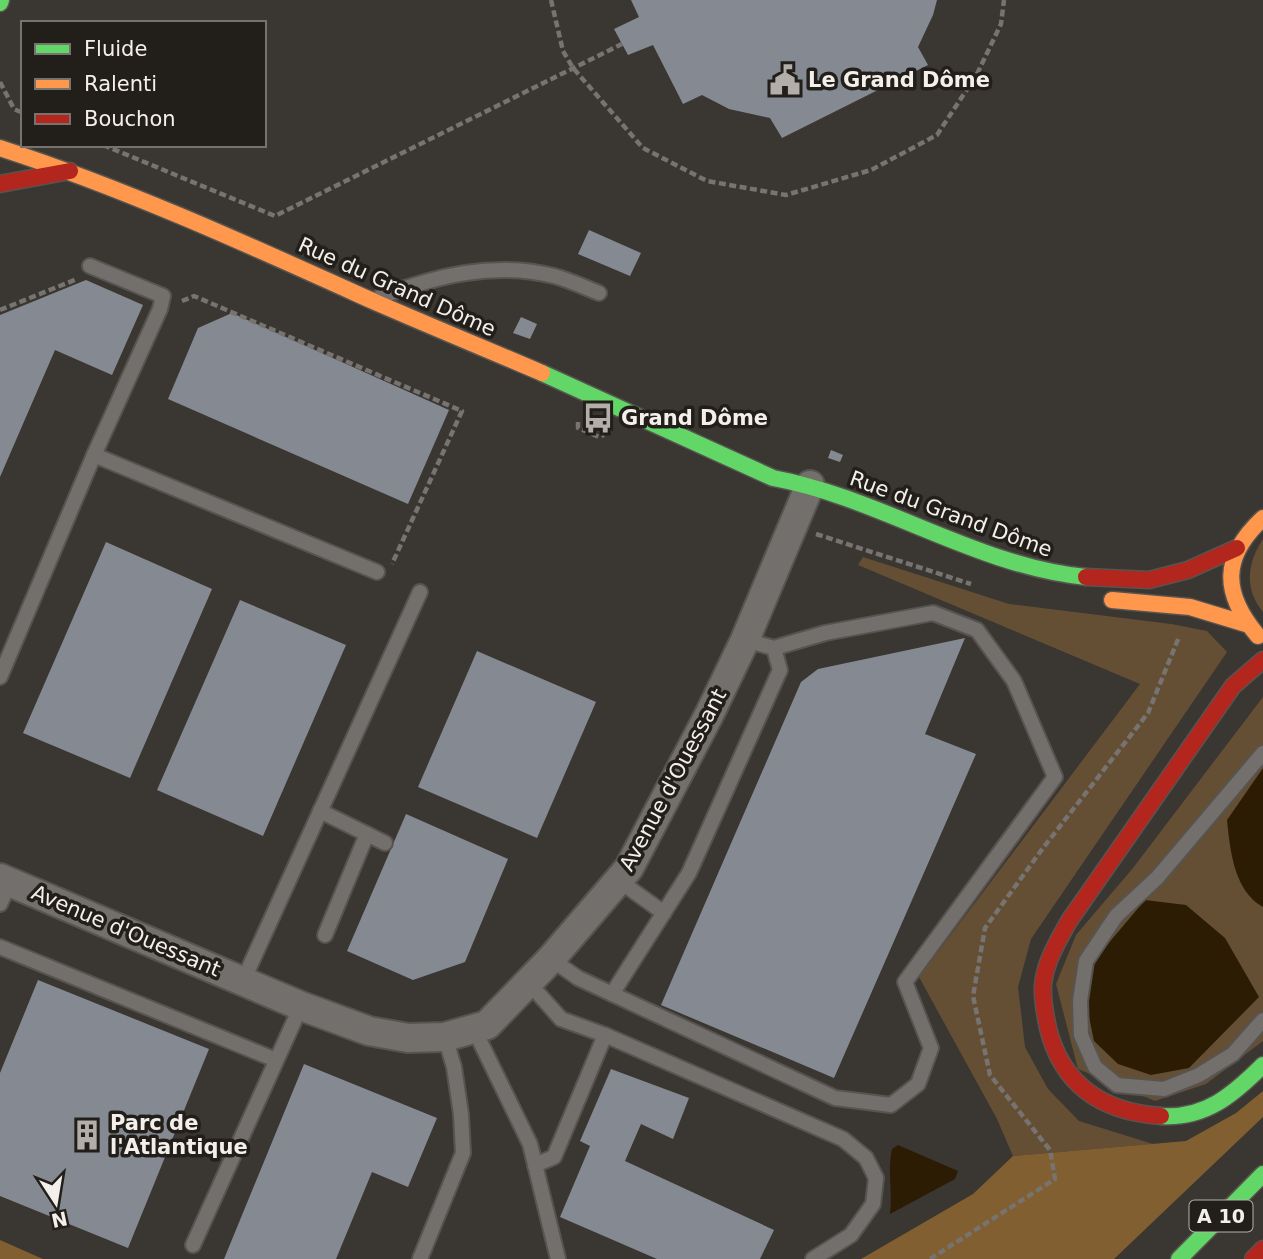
<svg xmlns="http://www.w3.org/2000/svg" width="1263" height="1259" font-family="'DejaVu Sans',sans-serif">
<style>
.green{fill:#644f35}
.forest{fill:#815f30}
.water{fill:#2d1c04}
.building{fill:#858a92}
.lines{fill:none;stroke-linecap:round;stroke-linejoin:round}
.lane-casing{stroke:#575450;stroke-width:18}
.street-casing{stroke:#575450;stroke-width:32}
.fast-casing{stroke:#575450;stroke-width:19}
.slow-casing{stroke:#575450;stroke-width:19}
.jam-casing{stroke:#575450;stroke-width:19}
.path{stroke:#767370;stroke-width:4.5;stroke-dasharray:7 3.5;stroke-linecap:butt}
.lane{stroke:#726f6c;stroke-width:14}
.street{stroke:#726f6c;stroke-width:28}
.fast{stroke:#63d668;stroke-width:16}
.slow{stroke:#ff974d;stroke-width:16}
.jam{stroke:#b3261e;stroke-width:16}
.labels{text-anchor:middle;dominant-baseline:central;stroke-width:7;stroke-linejoin:round;paint-order:stroke}
.shield{fill:#221f1b;stroke:#b5b1ac;stroke-width:2}
.shield-label{font-size:19px;font-weight:bold;fill:#f4efea}
.poi-label{font-size:21px;font-weight:bold;fill:#f4efea;stroke:#221f1b;text-anchor:start}
.street-label{font-size:21px;fill:#f4efea;stroke:#221f1b}
</style>
<rect width="100%" height="100%" fill="#3a3632"/>
<!-- green -->
<g class="green">
<path d="M1263 539V612C1244 589 1247 563 1263 539Z"/>
<path d="M863 557 1009 604 1171 624 1207 631 1227 652 1031 939 1018 987 1025 1047 1048 1089 1079 1121 1153 1144 1013 1156 997 1119 919 977 1140 684 858 565Z"/>
<path d="M1263 697V1041L1206 1084 1155 1101 1078 1069 1056 984 1076 935 1133 868Z"/>
</g>
<!-- forest -->
<g class="forest">
<path d="M1263 1091V1117L1114 1259H861L973 1194 1013 1156 1186 1141 1236 1113Z"/>
<path d="M0 1240 43 1259H0Z"/>
</g>
<!-- water -->
<g class="water">
<path d="M1263 768V907C1234 891 1230 850 1227 820Z"/>
<path d="M1145 900 1186 905 1225 938 1259 997 1189 1068 1151 1075 1118 1064 1094 1041 1085 997 1096 958Z"/>
<path d="M898 1145 958 1171 955 1179 890 1214C893 1192 887 1169 892 1149Z"/>
</g>
<!-- building -->
<g class="building">
<path d="M631 0H937L933 15 918 47 928 65 782 138 770 118 729 109 702 95 683 104 653 45 628 55 614 29 639 17Z"/>
<path d="M589 230 641 253 630 276 578 254Z"/>
<path d="M86 280 143 305 112 375 55 350 0 477V315Z"/>
<path d="M232 313 449 410 408 504 168 399 198 328Z"/>
<path d="M521 317 537 324 530 339 513 333Z"/>
<path d="M831 450 843 455 840 462 828 458Z"/>
<path d="M106 542 212 589 130 778 23 733Z"/>
<path d="M240 600 346 645 263 836 157 790Z"/>
<path d="M965 638 925 734 976 754 834 1078 661 1005 801 682 818 669Z"/>
<path d="M477 651 596 702 537 838 418 787Z"/>
<path d="M406 814 508 859 465 962 413 980 347 951Z"/>
<path d="M38 980 209 1049 128 1248 0 1196V1073Z"/>
<path d="M304 1064 437 1118 408 1187 372 1172 336 1259H224Z"/>
<path d="M611 1069 689 1098 673 1139 641 1124 625 1161 774 1230 760 1259H657L560 1217 590 1146 580 1141Z"/>
</g>
<g class="lines">
<!-- lane casing -->
<g class="lane-casing">
<g id="lane">
<path d="M380 297C436 276 494 261 554 276 569 280 584 287 599 293"/>
<path d="M94 455 377 572"/>
<path d="M0 677 94 455 160 309 163 296 90 266"/>
<path d="M1263 753 1157 878 1116 916 1086 961 1080 1001 1081 1035 1095 1067 1117 1085 1164 1089 1199 1075 1233 1054 1263 1020"/>
<path d="M320 811 385 843"/>
<path d="M618 880 664 913"/>
<path d="M0 904 10 882"/>
<path d="M325 935 367 834"/>
<path d="M0 947 276 1060"/>
<path d="M551 959 578 978 835 1098 891 1105 918 1084 931 1048 905 982 1055 777 1014 681 977 630 933 613 825 633 774 648 745 640"/>
<path d="M243 981 420 592"/>
<path d="M528 982 561 1019 605 1035 843 1139 866 1158 876 1178 873 1204 851 1235 813 1259"/>
<path d="M612 994 689 873 780 670 774 648"/>
<path d="M474 1029 530 1144 558 1259"/>
<path d="M535 1165 554 1157 605 1035"/>
<path d="M193 1245 301 1006"/>
<path d="M420 1259 463 1153 461 1114 454 1067 445 1037"/>
</g>
</g>
<!-- street casing -->
<g class="street-casing">
<path id="street" d="M0 878 301 1006 369 1031 408 1038 445 1037 487 1025 551 959 629 868 709 715 745 640 810 485"/>
</g>
<!-- fast casing -->
<g class="fast-casing">
<g id="fast">
<path d="M0 3 1 0"/>
<path d="M542 373 773 478C881 498 976 566 1086 577"/>
<path d="M1161 1116C1205 1119 1233 1095 1263 1065"/>
<path d="M1179 1259 1263 1174"/>
</g>
</g>
<!-- slow casing -->
<g class="slow-casing">
<g id="slow">
<path d="M0 148C129 190 251 246 375 302 430 326 486 349 542 373"/>
<path d="M1112 600 1190 607 1246 624"/>
<path d="M1258 636C1222 593 1221 557 1263 518"/>
</g>
</g>
<!-- jam casing -->
<g class="jam-casing">
<g id="jam">
<path d="M0 184 70 171"/>
<path d="M1086 577 1149 580 1188 570 1237 548"/>
<path d="M1161 1116C1102 1112 1062 1085 1048 1028 1045 1014 1042 999 1043 985 1045 962 1058 941 1069 921L1233 686 1263 660"/>
<path d="M1253 1259 1263 1249"/>
</g>
</g>
<!-- path -->
<g class="path">
<path d="M551 0 563 51 573 68 643 148 707 181 786 195 871 170 937 135 977 74 1001 24 1004 0"/>
<path d="M0 82 14 109 23 113"/>
<path d="M103 145 275 216 622 44"/>
<path d="M182 301 194 296 462 411 392 564"/>
<path d="M0 310 77 279"/>
<path d="M578 422V428L599 437 604 435"/>
<path d="M816 534 971 584"/>
<path d="M930 1259 1055 1179 1050 1150 990 1075 973 996 985 928 1043 848 1148 713 1179 637"/>
</g>
<!-- lane -->
<use href="#lane" class="lane"/>
<!-- street -->
<use href="#street" class="street"/>
<!-- fast -->
<use href="#fast" class="fast"/>
<!-- slow -->
<use href="#slow" class="slow"/>
<!-- jam -->
<use href="#jam" class="jam"/>
</g>
<!-- icons -->
<defs>
<g id="civic-bare" transform="scale(2.415)"><path d="M-.6-6.5H3V-4.5H.6V-3L4-1V1h2V6H-6V1h2V-1L-.6-3ZM-1.2 2.5V6h2.4V2.5Z" fill="#b3aeaa" stroke="#221f1b" stroke-width="2.5" paint-order="stroke"/></g>
<g id="bus-bare" transform="scale(2.415)"><path d="M-5-6H5V4H4V6H2V4H-2V6H-4V4H-5ZM-3.5-4V0h7V-4ZM-3.5 1.2v1.5H-2V1.2ZM2 1.2v1.5H3.5V1.2Z" fill="#b3aeaa" stroke="#221f1b" stroke-width="2.5" paint-order="stroke"/></g>
<g id="building-bare" transform="scale(2.415)"><path d="M-4-6H4V6H1V3H-1V6H-4ZM-2.5-4.3h1.7v1.8h-1.7ZM.8-4.3h1.7v1.8H.8ZM-2.5-1h1.7V.8h-1.7ZM.8-1h1.7V.8H.8Z" fill="#b3aeaa" stroke="#221f1b" stroke-width="2.5" paint-order="stroke"/></g>
</defs>
<g fill-rule="evenodd">
<use href="#civic-bare" x="785" y="80"/>
<use href="#bus-bare" x="598" y="418"/>
<use href="#building-bare" x="87" y="1135"/>
</g>
<g class="labels">
<!-- shield labels -->
<rect class="shield" x="1189.5" y="1200.5" width="63" height="31" rx="5"/>
<g class="shield-label">
<text x="1221" y="1216">A 10</text>
</g>
<!-- poi labels -->
<g class="poi-label">
<text x="808" y="80">Le Grand Dôme</text>
<text x="621" y="418">Grand Dôme</text>
<text x="110" y="1123">Parc de<tspan x="110" dy="24">l'Atlantique</tspan></text>
</g>
<!-- street labels -->
<g class="street-label">
<text transform="translate(397 287) rotate(24)">Rue du Grand Dôme</text>
<text transform="translate(951 514) rotate(20)">Rue du Grand Dôme</text>
<text transform="translate(673 780) rotate(-62)">Avenue d'Ouessant</text>
<text transform="translate(126 931) rotate(23)">Avenue d'Ouessant</text>
</g>
</g>
<!-- legend -->
<rect x="21" y="21" width="245" height="126" fill="#221f1b" stroke="#76726e" stroke-width="2"/>
<rect x="35" y="44" width="35" height="10" fill="#63d668" stroke="#76726e" stroke-width="2"/>
<text x="84" y="56" font-size="21" fill="#f4efea">Fluide</text>
<rect x="35" y="79" width="35" height="10" fill="#ff974d" stroke="#76726e" stroke-width="2"/>
<text x="84" y="91" font-size="21" fill="#f4efea">Ralenti</text>
<rect x="35" y="114" width="35" height="10" fill="#b3261e" stroke="#76726e" stroke-width="2"/>
<text x="84" y="126" font-size="21" fill="#f4efea">Bouchon</text>
<!-- north arrow -->
<g transform="translate(56 1203) rotate(168)" stroke="#221f1b" stroke-width="5" paint-order="stroke">
<path d="M0-5L12 26L0 18L-12 26Z" fill="#f4efea"/>
<text y="-10" font-size="19" font-weight="bold" text-anchor="middle" fill="#f4efea">N</text>
</g>
</svg>
